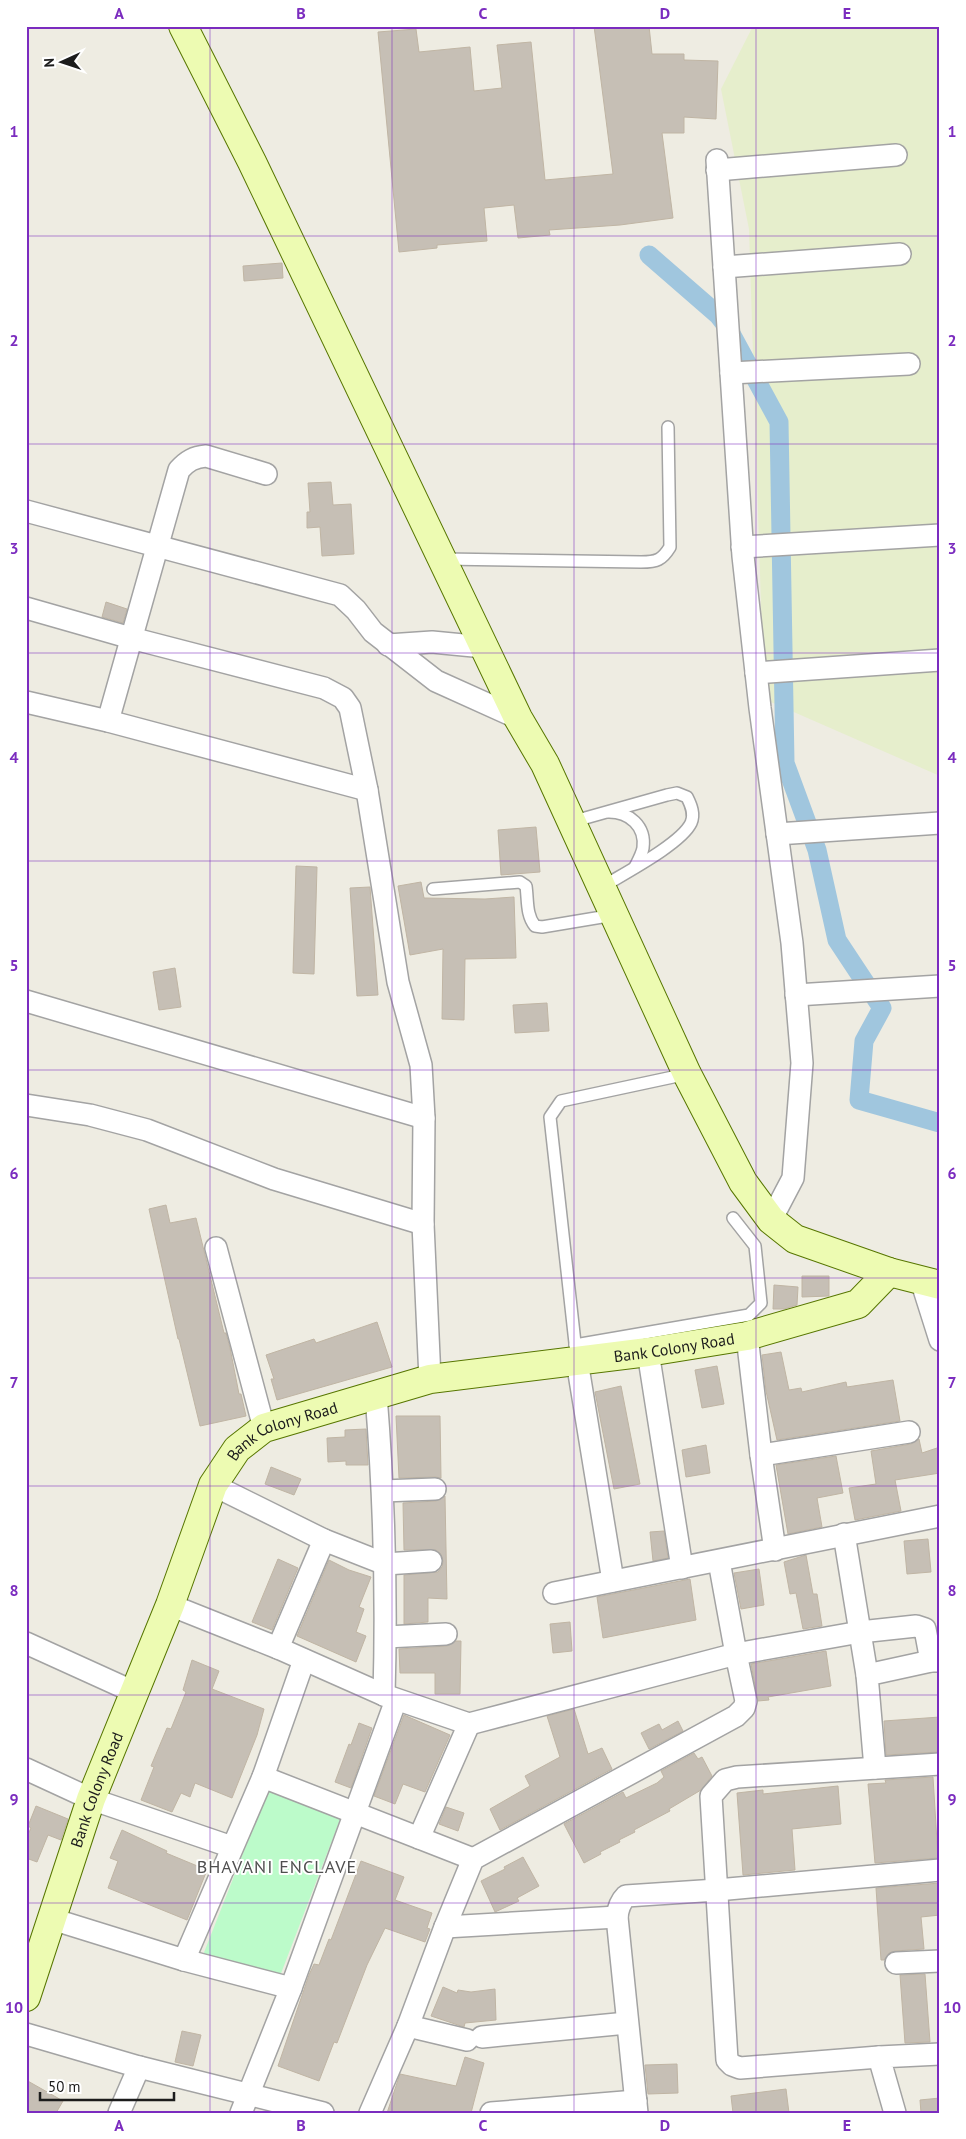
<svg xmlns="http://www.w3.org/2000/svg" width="966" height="2139" font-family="'PT Sans',sans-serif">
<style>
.farmland{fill:#e6eecc}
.park{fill:#bcfbca}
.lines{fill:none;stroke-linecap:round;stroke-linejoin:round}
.canal{stroke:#a0c6de;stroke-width:19}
.building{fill:#c6bfb5;stroke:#c0b5a4}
.lane-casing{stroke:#a3a3a3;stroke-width:14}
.street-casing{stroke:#a3a3a3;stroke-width:24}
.secondary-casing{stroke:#577601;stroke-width:30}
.lane{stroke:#fff;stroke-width:11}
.street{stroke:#fff;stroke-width:21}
.secondary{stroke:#edfbb2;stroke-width:28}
.grid{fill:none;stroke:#7b2cbf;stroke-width:1;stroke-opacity:0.55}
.labels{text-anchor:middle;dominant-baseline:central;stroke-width:4;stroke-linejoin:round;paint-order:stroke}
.street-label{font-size:16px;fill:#1c1c1c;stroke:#fff}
.neighbourhood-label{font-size:18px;letter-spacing:1px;fill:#4f4f4f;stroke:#fff}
.neatline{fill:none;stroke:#7b2cbf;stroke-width:2}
.grid-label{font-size:16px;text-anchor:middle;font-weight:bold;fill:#7b2cbf}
</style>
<rect width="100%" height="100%" fill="#eeece2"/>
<!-- farmland -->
<path class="farmland" d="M753 26H940V776L764 699 749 229 721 89Z"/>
<!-- park -->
<path class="park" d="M268 1790 341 1817 280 1976 203 1955Z"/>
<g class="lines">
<!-- canal -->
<path class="canal" d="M649 255 718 315 728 328 779 422 785 763 817 850 837 940 882 1008 864 1041 859 1100 940 1123"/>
</g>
<!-- building -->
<g class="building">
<path d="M594 26H649L652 54H684V60L718 61 716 119 684 117V133H662L673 218 620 225 549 230 550 235 518 238 514 205 484 208 487 241 437 245V248L399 252 378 32 416 29 419 52 470 47 474 91 502 88 497 45 531 42 545 180 613 174Z"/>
<path d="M282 263 283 278 244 281 243 266Z"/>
<path d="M331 482 333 505 351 504 354 554 322 556 320 527 307 528V512H310L308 483Z"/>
<path d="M106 602 127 609 123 623 102 617Z"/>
<path d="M536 827 540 872 501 875 498 830Z"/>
<path d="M296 866 317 867 314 974 293 973Z"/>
<path d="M421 882 424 898 485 899 514 897 516 958 465 959 464 1020 442 1019 443 949 410 955 398 886Z"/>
<path d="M370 887 378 995 357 996 350 888Z"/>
<path d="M175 968 181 1007 159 1010 153 972Z"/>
<path d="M547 1003 549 1031 515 1033 513 1005Z"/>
<path d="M166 1205 170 1223 196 1218 224 1333H226L230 1348 239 1394H241L246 1416 200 1426 179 1339H178L149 1209Z"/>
<path d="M802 1276H829V1296L802 1297Z"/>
<path d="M774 1285 798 1287 797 1305 784 1309H773Z"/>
<path d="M377 1322 392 1367 277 1400 271 1379H274L266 1355 314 1339 316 1343Z"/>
<path d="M781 1352 789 1390 801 1388 802 1392 846 1382 847 1387 893 1380 900 1421 777 1440 766 1391 762 1355Z"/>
<path d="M717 1366 724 1404 702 1408 695 1370Z"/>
<path d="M621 1386 640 1484 614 1489 595 1392Z"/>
<path d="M396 1416H440L441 1478 435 1477 399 1478Z"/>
<path d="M366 1429 368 1465H346V1461L328 1462 327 1438 345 1437V1430Z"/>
<path d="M919 1439 922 1453 940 1447V1473L895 1480 901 1511 855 1520 849 1488 876 1484 871 1451 911 1444Z"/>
<path d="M706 1445 710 1473 686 1477 682 1450Z"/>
<path d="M836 1456 843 1493 817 1498 822 1527 788 1534 776 1465Z"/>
<path d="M271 1467 301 1479 294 1495 265 1484Z"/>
<path d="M445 1496 447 1599 428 1598V1622L404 1624V1575L438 1572 442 1567 443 1561 441 1554 436 1550H404L403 1503 436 1501Z"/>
<path d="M664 1531 668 1558 653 1561 650 1532Z"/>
<path d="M928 1539 931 1572 907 1574 904 1541Z"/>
<path d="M806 1555 813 1594H817L822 1626 803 1629 796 1593 790 1594 784 1562Z"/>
<path d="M278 1559 298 1568 272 1630 252 1622Z"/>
<path d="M329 1560 349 1570 371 1577 359 1607 364 1609 356 1632 366 1636 356 1662 297 1636Z"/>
<path d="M759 1569 764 1605 741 1609 734 1573Z"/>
<path d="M690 1579 696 1620 603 1638 597 1597Z"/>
<path d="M570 1622 572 1651 553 1653 550 1624Z"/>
<path d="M456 1641H461L460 1694H435V1673H400L399 1649 447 1646Z"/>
<path d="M826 1651 831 1686 768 1697 769 1700 758 1701 751 1664Z"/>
<path d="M192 1660 219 1671 212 1689 264 1709 257 1735 232 1798 195 1783 190 1797 181 1793 172 1812 141 1800 154 1767 151 1766 167 1728 171 1729 186 1692 183 1690Z"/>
<path d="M574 1709 588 1754 602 1748 612 1769 500 1830 490 1809 530 1786 525 1776 560 1757 547 1716Z"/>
<path d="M404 1715 450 1735 425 1792 403 1784 395 1804 374 1796Z"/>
<path d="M940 1717V1752L886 1755 884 1721Z"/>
<path d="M678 1721 683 1731 649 1749 641 1733 659 1724 662 1730Z"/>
<path d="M359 1723 372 1728 351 1788 335 1782 349 1744 351 1745Z"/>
<path d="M694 1753 698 1759 702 1757 712 1776 701 1790 669 1809 670 1811 634 1830 635 1832 619 1840 620 1842 600 1852 601 1854 584 1863 564 1824 623 1792 626 1798 657 1783 664 1777 661 1771Z"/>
<path d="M933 1777 938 1858 875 1863 868 1784 886 1783 885 1780Z"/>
<path d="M838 1786 841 1824 792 1829 795 1870 743 1875 737 1793 763 1790V1794Z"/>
<path d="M36 1806 68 1819 61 1840 48 1835 37 1862 26 1858V1839L31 1828 28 1826Z"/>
<path d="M446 1807 464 1813 458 1831 439 1824Z"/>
<path d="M122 1830 167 1851 166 1853 207 1870 187 1920 108 1888 118 1861 110 1858Z"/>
<path d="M523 1857 539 1886 517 1898 519 1901 495 1912 481 1881 505 1869 504 1867Z"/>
<path d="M361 1861 404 1877 395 1900 432 1913 427 1928 430 1929 425 1942 385 1928 367 1965 337 2043 334 2042 319 2081 278 2066 309 1975 314 1964 319 1965 329 1939 331 1940Z"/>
<path d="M940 1883V1915L921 1917 924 1949 895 1951 889 1953 884 1960H881L876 1888Z"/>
<path d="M925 1974 930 2042 905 2043 900 1975Z"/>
<path d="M443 1987 457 1993 458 1990 471 1992 495 1989 496 2020 465 2023 464 2027 431 2016Z"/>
<path d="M182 2031 201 2035 193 2066 175 2062Z"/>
<path d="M465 2057 484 2063 471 2113H387L400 2074 456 2086Z"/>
<path d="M677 2064 678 2093 648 2094 645 2065Z"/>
<path d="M26 2080 63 2101 56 2113H26Z"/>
<path d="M786 2089 789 2113H733L731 2096Z"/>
<path d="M940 2098V2113H921L920 2100Z"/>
</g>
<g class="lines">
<!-- lane casing -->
<g class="lane-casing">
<g id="lane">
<path d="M443 559 641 562C657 562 662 560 670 547L668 427"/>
<path d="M609 812C629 812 646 826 643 848 642 854 638 861 635 867"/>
<path d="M571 822 667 795 677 793 687 797C691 805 695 814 691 823 681 844 623 874 602 887"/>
<path d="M433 889 520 882 526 886C528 900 526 915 535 926L542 927 614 915"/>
<path d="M575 1345 749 1315 761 1303 755 1246 733 1218"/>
<path d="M577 1361 550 1117 561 1101 687 1074"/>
</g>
</g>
<!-- street casing -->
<g class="street-casing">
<g id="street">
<path d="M717 160 743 556 760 708 792 943 802 1063 793 1178 771 1220"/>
<path d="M717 170 896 155"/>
<path d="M724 267 900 254"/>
<path d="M731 373 909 364"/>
<path d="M26 511 340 595 356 610 373 632 436 681 518 718"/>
<path d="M742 547 940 535"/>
<path d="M26 608 131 638 324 688 343 698 350 708 367 790 398 982 421 1065 424 1118 423 1224 430 1379"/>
<path d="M388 645 432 642 484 647"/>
<path d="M756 673 940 660"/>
<path d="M26 702 108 721 367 790"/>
<path d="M108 721 179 470C187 461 194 457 206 456L266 474"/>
<path d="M777 834 940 823"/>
<path d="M796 995 940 986"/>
<path d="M26 1001 424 1118"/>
<path d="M26 1105 90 1115 147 1130 274 1179 423 1224"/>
<path d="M216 1248 264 1428"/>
<path d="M921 1280 940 1340"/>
<path d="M747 1336 761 1455 775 1550"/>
<path d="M648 1352 682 1568"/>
<path d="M577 1361 613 1581"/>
<path d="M376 1395C384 1495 387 1595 384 1695"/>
<path d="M761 1455 909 1432"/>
<path d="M213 1485 324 1540 385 1564 431 1561"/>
<path d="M383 1491 435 1489"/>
<path d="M844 1534 867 1675"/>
<path d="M719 1561 736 1654 860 1632 916 1626 925 1629 931 1661"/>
<path d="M554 1593 940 1516"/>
<path d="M170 1605 278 1648 384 1695 469 1724 736 1654 746 1701 744 1708 736 1716 473 1859 445 1927 408 2026 370 2113"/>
<path d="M386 1637 446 1634"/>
<path d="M26 1643 134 1692"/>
<path d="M278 1648 324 1540"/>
<path d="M875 1768 867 1675 931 1661H940"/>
<path d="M26 1769 91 1799 232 1847"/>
<path d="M263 1777 473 1859"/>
<path d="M419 1838 469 1724"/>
<path d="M52 1919 184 1960 291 1988"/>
<path d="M445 1927 617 1917"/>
<path d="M184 1960 263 1777 304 1660"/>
<path d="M896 1963 940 1961"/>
<path d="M408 2026 467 2040"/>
<path d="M26 2034 139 2067 323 2113"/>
<path d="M482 2037 627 2023"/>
<path d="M879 2057 740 2068 732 2065 727 2060 711 1796 725 1780 737 1777 940 1764"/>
<path d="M119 2113 139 2067"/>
<path d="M241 2113 291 1988 396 1700"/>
<path d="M491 2113 636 2101"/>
<path d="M637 2113 617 1917C618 1908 620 1902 626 1896L717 1890 940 1870"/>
<path d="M895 2113 879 2057 940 2054"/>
</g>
</g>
<!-- secondary casing -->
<g class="secondary-casing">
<g id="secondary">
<path d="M183 26 252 162 518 718 545 764 687 1074 743 1182 771 1220 795 1239 889 1272 940 1285"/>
<path id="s1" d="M26 1997 91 1799 170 1605 213 1485 237 1449 264 1428 430 1379 648 1352 747 1336 858 1304 889 1272"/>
</g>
</g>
<!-- lane -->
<use href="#lane" class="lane"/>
<!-- street -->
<use href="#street" class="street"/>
<!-- secondary -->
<use href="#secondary" class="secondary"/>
</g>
<!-- grid -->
<path class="grid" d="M210 26V2113M392 26V2113M574 26V2113M756 26V2113M26 236H940M26 444H940M26 653H940M26 861H940M26 1070H940M26 1278H940M26 1486H940M26 1695H940M26 1903H940"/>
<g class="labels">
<!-- street labels -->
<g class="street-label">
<text stroke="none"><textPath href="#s1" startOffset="1042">Bank Colony Road</textPath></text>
<text stroke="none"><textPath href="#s1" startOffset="638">Bank Colony Road</textPath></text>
<text stroke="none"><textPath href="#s1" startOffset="219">Bank Colony Road</textPath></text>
</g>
<!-- neighbourhood labels -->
<g class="neighbourhood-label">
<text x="277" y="1866">BHAVANI ENCLAVE</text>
</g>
</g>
<!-- border -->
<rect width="966" height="2139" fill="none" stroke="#ffffff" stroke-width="55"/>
<!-- north arrow -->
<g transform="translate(62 62) rotate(267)" stroke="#ffffff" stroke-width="4" paint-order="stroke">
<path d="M0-4L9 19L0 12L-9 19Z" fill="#1c1c1c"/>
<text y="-8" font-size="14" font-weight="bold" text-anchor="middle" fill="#1c1c1c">N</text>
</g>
<!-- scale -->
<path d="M40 2092v8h134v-8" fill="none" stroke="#1c1c1c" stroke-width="2.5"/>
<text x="48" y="2092" font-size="15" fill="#1c1c1c" stroke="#ffffff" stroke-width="4" paint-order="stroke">50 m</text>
<rect x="28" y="28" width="910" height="2084" class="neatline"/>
<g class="grid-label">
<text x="119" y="19">A</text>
<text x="301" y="19">B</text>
<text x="483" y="19">C</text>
<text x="665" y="19">D</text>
<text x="847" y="19">E</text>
<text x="14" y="137">1</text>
<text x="952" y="137">1</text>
<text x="14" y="346">2</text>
<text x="952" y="346">2</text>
<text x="14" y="554">3</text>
<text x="952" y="554">3</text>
<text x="14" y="763">4</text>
<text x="952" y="763">4</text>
<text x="14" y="971">5</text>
<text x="952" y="971">5</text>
<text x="14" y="1179">6</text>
<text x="952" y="1179">6</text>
<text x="14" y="1388">7</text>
<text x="952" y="1388">7</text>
<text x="14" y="1596">8</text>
<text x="952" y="1596">8</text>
<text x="14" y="1805">9</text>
<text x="952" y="1805">9</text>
<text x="14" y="2013">10</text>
<text x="952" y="2013">10</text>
<text x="119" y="2131">A</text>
<text x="301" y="2131">B</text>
<text x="483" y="2131">C</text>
<text x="665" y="2131">D</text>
<text x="847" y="2131">E</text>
</g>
</svg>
